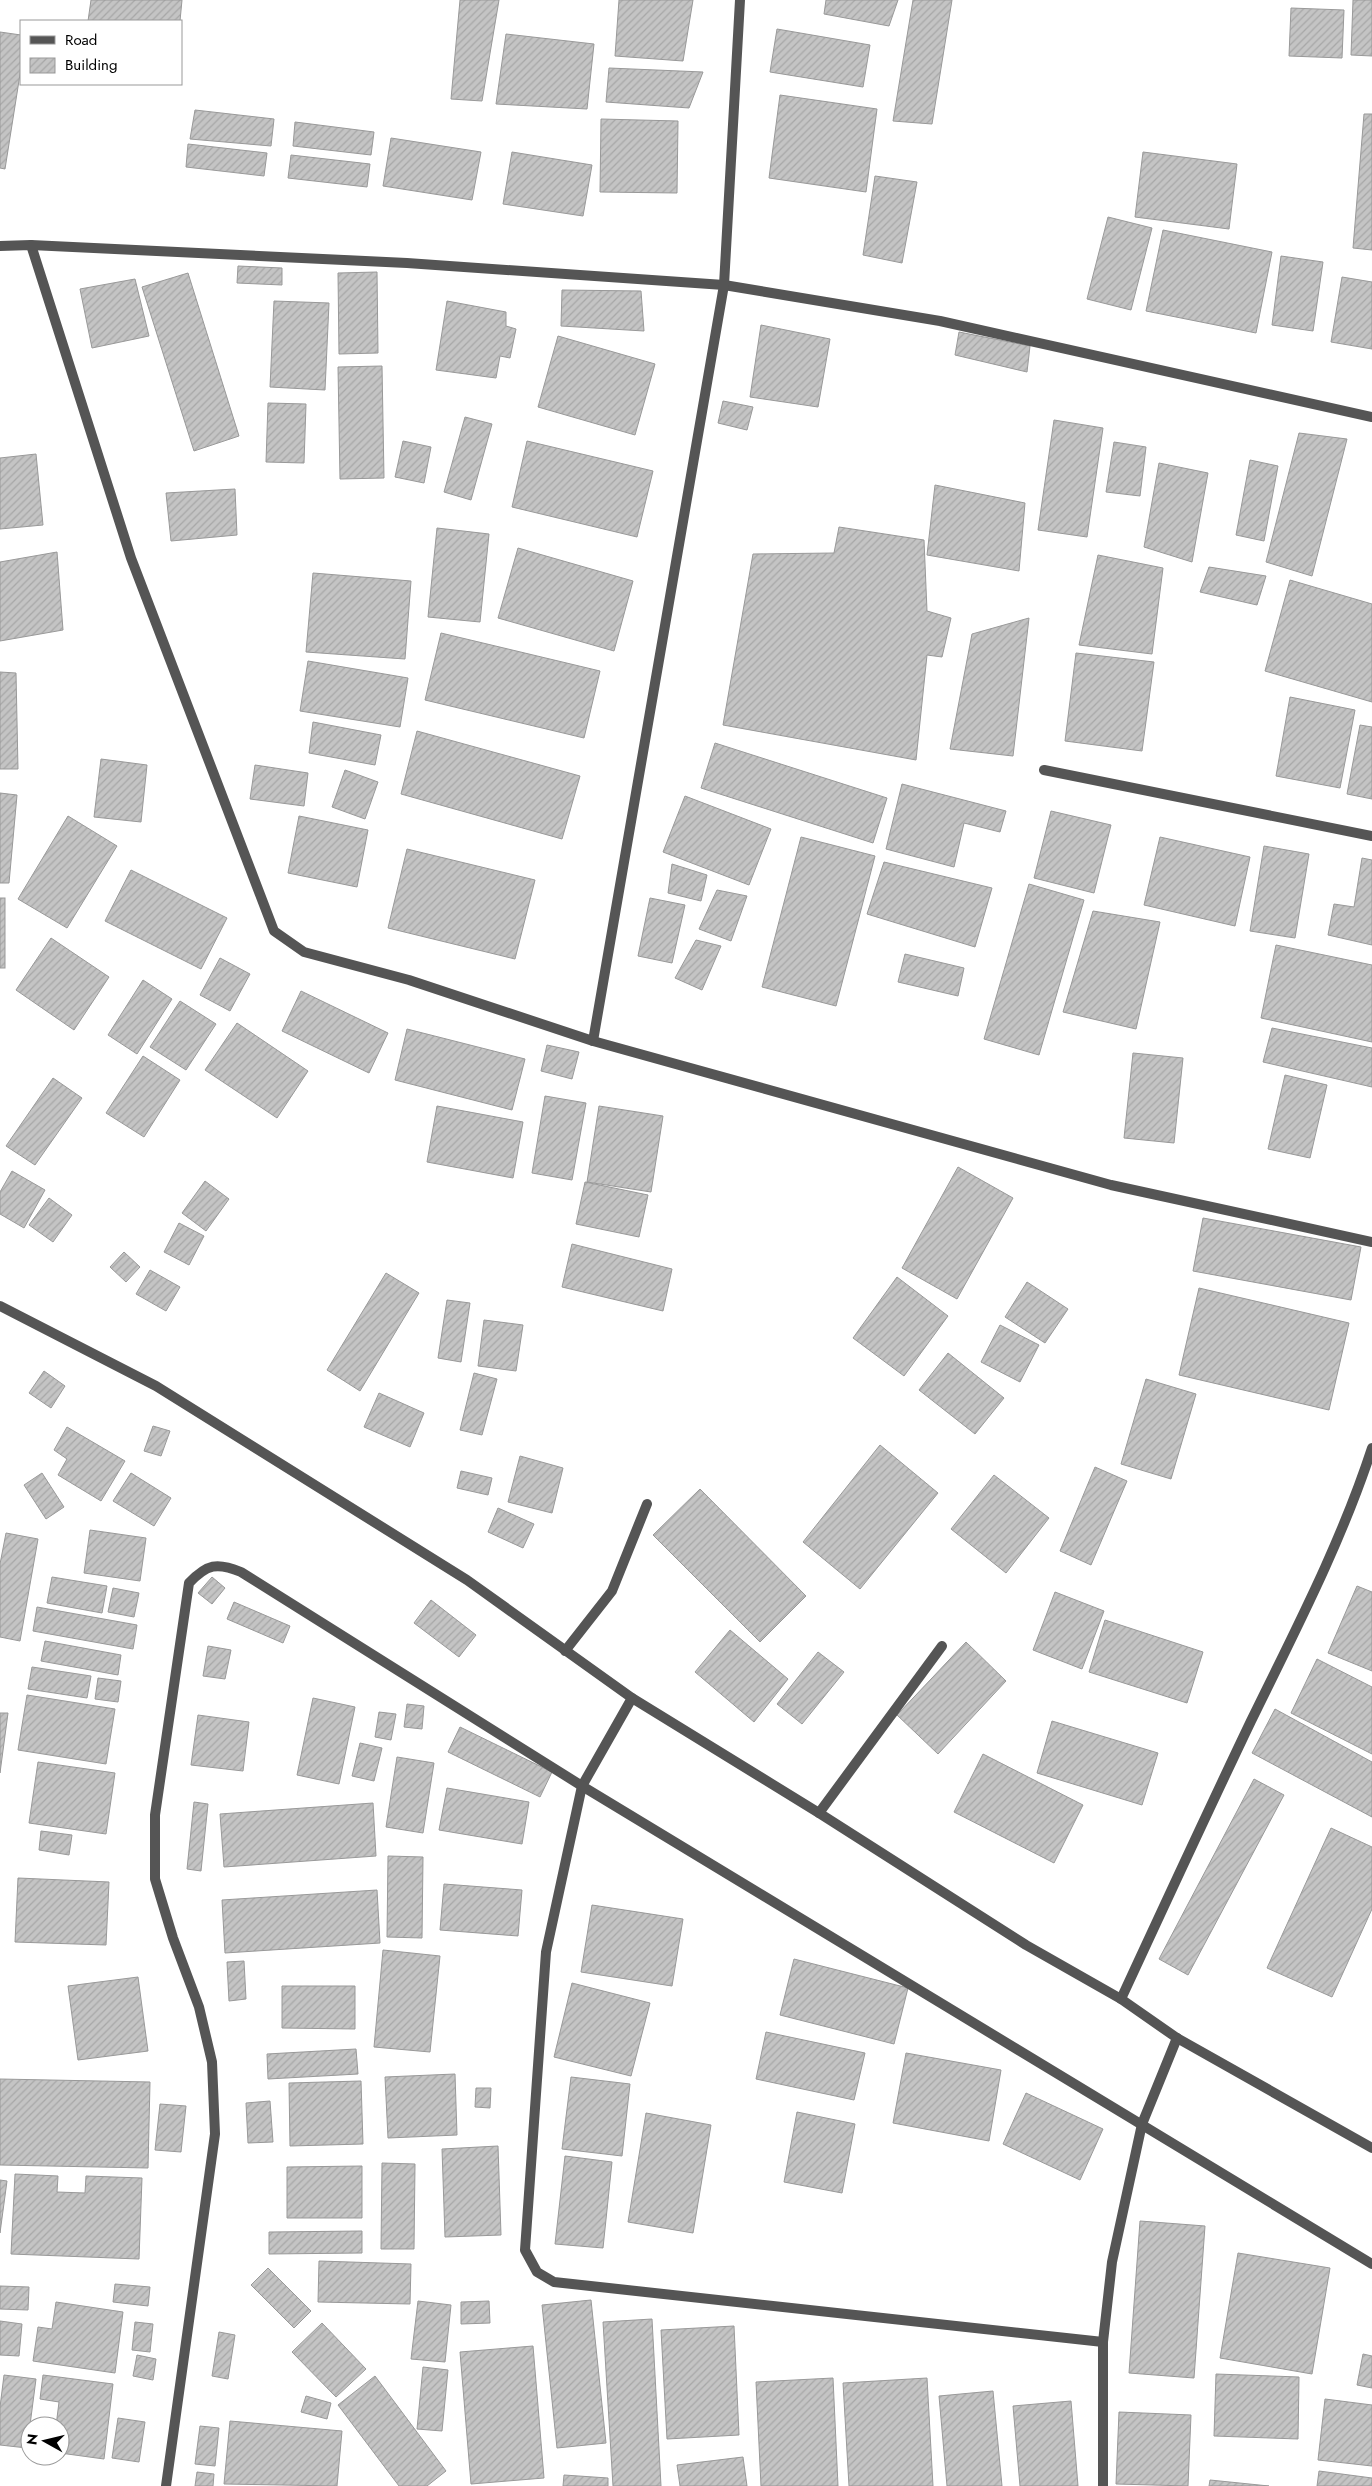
<svg xmlns="http://www.w3.org/2000/svg" width="1372" height="2486" font-family="Jost,sans-serif">
<style>
.building{fill:url(#building-hatch);stroke:#999}
.lines{fill:none;stroke-linecap:round;stroke-linejoin:round}
.lane{stroke:#555;stroke-width:10}
.street{stroke:#555;stroke-width:10}
</style>
<defs>
<pattern id="building-hatch" width="6" height="6" patternUnits="userSpaceOnUse" patternTransform="scale(1.25)"><rect width="6" height="6" fill="#c4c4c4"/><path d="M-1 1l2-2M0 6l6-6M5 7l2-2" fill="none" stroke="#a7a7a7"/></pattern>
</defs>
<rect width="100%" height="100%" fill="#fff"/>
<!-- building -->
<g class="building">
<path d="M91 0H182L180 21H88Z"/>
<path d="M460 0H499L482 101 451 99Z"/>
<path d="M619 0H693L683 61 615 56Z"/>
<path d="M826 0H898L889 26 824 14Z"/>
<path d="M913 0H952L932 124 893 121Z"/>
<path d="M1353 0H1372V56L1351 55Z"/>
<path d="M1291 8 1344 10 1342 58 1289 56Z"/>
<path d="M777 29 870 45 863 87 770 72Z"/>
<path d="M0 32 21 35V68L5 169 0 168Z"/>
<path d="M506 34 594 44 587 109 496 104Z"/>
<path d="M609 68 703 72 689 108 606 102Z"/>
<path d="M780 95 877 109 866 192 769 178Z"/>
<path d="M195 110 274 119 271 146 190 139Z"/>
<path d="M1364 114H1372V250L1353 248Z"/>
<path d="M601 119 678 121 677 193 600 192Z"/>
<path d="M295 122 374 132 371 155 293 146Z"/>
<path d="M391 138 481 152 472 200 383 186Z"/>
<path d="M188 144 267 153 264 176 186 167Z"/>
<path d="M512 152 592 165 583 216 503 204Z"/>
<path d="M1143 152 1237 164 1229 229 1135 217Z"/>
<path d="M291 155 370 164 367 187 288 178Z"/>
<path d="M875 176 917 182 902 263 863 255Z"/>
<path d="M1108 217 1152 228 1131 310 1087 299Z"/>
<path d="M1163 230 1272 252 1256 333 1146 311Z"/>
<path d="M1281 256 1323 262 1313 331 1272 325Z"/>
<path d="M238 266 282 268V285L237 283Z"/>
<path d="M377 272 378 353 339 354 338 273Z"/>
<path d="M188 273 239 436 194 451 142 287Z"/>
<path d="M1342 277 1372 282V349L1331 342Z"/>
<path d="M135 279 149 336 92 348 80 289Z"/>
<path d="M562 290 641 291 644 331 561 326Z"/>
<path d="M274 301 329 303 325 390 270 387Z"/>
<path d="M447 301 506 312V326L516 329 510 358 500 356 496 378 436 370Z"/>
<path d="M761 325 830 339 818 407 750 397Z"/>
<path d="M959 332 1030 346 1027 372 955 355Z"/>
<path d="M558 336 655 364 635 435 538 407Z"/>
<path d="M382 366 384 478 340 479 338 367Z"/>
<path d="M723 401 753 407 747 430 718 423Z"/>
<path d="M268 403 306 404 304 463 266 462Z"/>
<path d="M465 417 492 424 471 500 444 492Z"/>
<path d="M1054 420 1103 428 1087 537 1038 530Z"/>
<path d="M1299 433 1347 439 1312 576 1266 562Z"/>
<path d="M403 441 431 447 424 483 395 477Z"/>
<path d="M527 441 653 471 637 537 512 507Z"/>
<path d="M1114 442 1146 447 1140 496 1106 492Z"/>
<path d="M36 454 43 525 0 529V458Z"/>
<path d="M1250 460 1278 466 1264 541 1236 535Z"/>
<path d="M1159 463 1208 473 1192 562 1144 547Z"/>
<path d="M935 485 1025 503 1019 571 927 555Z"/>
<path d="M235 489 237 535 171 541 166 493Z"/>
<path d="M839 527 924 540 927 611 951 618 942 657 927 655 916 760 723 725 753 554 834 553Z"/>
<path d="M437 528 489 534 480 622 428 617Z"/>
<path d="M518 548 633 581 614 651 498 618Z"/>
<path d="M57 552 63 630 0 641V562Z"/>
<path d="M1098 555 1163 568 1152 654 1079 645Z"/>
<path d="M1209 567 1266 576 1257 605 1200 592Z"/>
<path d="M313 573 411 581 405 659 306 652Z"/>
<path d="M1290 580 1372 604V702L1265 671Z"/>
<path d="M1029 618 1013 756 950 749 972 634Z"/>
<path d="M441 633 600 671 584 738 425 700Z"/>
<path d="M1076 653 1154 662 1142 751 1065 741Z"/>
<path d="M308 661 408 678 400 727 300 711Z"/>
<path d="M0 672 16 673 18 769H0Z"/>
<path d="M1290 697 1355 710 1340 788 1276 776Z"/>
<path d="M313 722 381 735 375 765 309 753Z"/>
<path d="M1360 725 1372 727V799L1347 794Z"/>
<path d="M417 731 580 776 562 839 401 794Z"/>
<path d="M715 743 887 798 873 843 701 788Z"/>
<path d="M101 759 147 765 141 822 94 817Z"/>
<path d="M255 765 308 773 304 806 250 799Z"/>
<path d="M345 770 378 782 365 819 332 807Z"/>
<path d="M902 784 1006 811 1000 832 964 823 954 867 886 849Z"/>
<path d="M0 793 17 795 9 883H0Z"/>
<path d="M685 796 771 829 749 885 663 852Z"/>
<path d="M1051 811 1111 825 1094 893 1034 878Z"/>
<path d="M68 816 117 846 67 928 18 899Z"/>
<path d="M299 816 368 830 357 887 288 873Z"/>
<path d="M801 837 875 856 836 1006 762 987Z"/>
<path d="M1160 837 1250 857 1235 926 1144 905Z"/>
<path d="M1264 846 1309 854 1295 938 1250 931Z"/>
<path d="M407 849 535 880 515 959 388 928Z"/>
<path d="M1362 858 1372 860V945L1328 935 1334 904 1354 907Z"/>
<path d="M884 862 992 888 975 947 867 914Z"/>
<path d="M672 864 707 875 701 901 668 893Z"/>
<path d="M131 870 227 918 201 969 105 921Z"/>
<path d="M1029 884 1084 900 1039 1055 984 1039Z"/>
<path d="M717 890 747 896 731 941 699 929Z"/>
<rect x="0" y="898" width="5" height="70"/>
<path d="M650 898 685 905 672 963 638 956Z"/>
<path d="M1093 911 1160 922 1136 1029 1063 1012Z"/>
<path d="M51 938 109 977 74 1030 16 990Z"/>
<path d="M696 940 721 946 702 990 675 978Z"/>
<path d="M1276 945 1372 965V1042L1261 1018Z"/>
<path d="M905 954 964 968 958 996 898 982Z"/>
<path d="M220 958 250 974 230 1011 200 995Z"/>
<path d="M143 980 172 999 137 1054 108 1035Z"/>
<path d="M301 991 388 1033 369 1073 282 1031Z"/>
<path d="M180 1001 216 1024 186 1070 150 1047Z"/>
<path d="M237 1023 308 1071 277 1118 205 1070Z"/>
<path d="M1272 1028 1372 1048V1087L1263 1062Z"/>
<path d="M407 1029 525 1059 512 1110 395 1080Z"/>
<path d="M547 1045 579 1052 572 1079 541 1071Z"/>
<path d="M1133 1053 1183 1058 1174 1143 1124 1138Z"/>
<path d="M143 1056 180 1080 144 1137 106 1113Z"/>
<path d="M1285 1075 1327 1085 1310 1158 1268 1149Z"/>
<path d="M53 1078 82 1098 35 1165 6 1146Z"/>
<path d="M545 1096 586 1103 572 1180 532 1173Z"/>
<path d="M437 1106 523 1122 513 1178 427 1162Z"/>
<path d="M599 1106 663 1116 651 1192 587 1182Z"/>
<path d="M958 1167 1013 1198 957 1299 902 1268Z"/>
<path d="M12 1171 45 1190 24 1228 0 1214V1192Z"/>
<path d="M205 1181 229 1199 206 1231 182 1213Z"/>
<path d="M585 1182 648 1195 639 1237 576 1224Z"/>
<path d="M49 1198 72 1215 53 1242 29 1225Z"/>
<path d="M1203 1218 1361 1247 1351 1300 1193 1271Z"/>
<path d="M179 1223 204 1236 189 1265 164 1252Z"/>
<path d="M572 1244 672 1269 663 1311 562 1287Z"/>
<path d="M124 1252 140 1267 126 1282 110 1267Z"/>
<path d="M150 1270 180 1287 166 1311 136 1294Z"/>
<path d="M386 1273 419 1293 360 1391 327 1370Z"/>
<path d="M897 1277 948 1316 904 1376 853 1338Z"/>
<path d="M1027 1282 1068 1309 1045 1343 1005 1317Z"/>
<path d="M1199 1288 1349 1323 1329 1410 1179 1375Z"/>
<path d="M447 1300 470 1303 461 1362 438 1358Z"/>
<path d="M484 1320 523 1325 516 1371 478 1366Z"/>
<path d="M1000 1325 1039 1345 1020 1382 981 1362Z"/>
<path d="M948 1353 1004 1398 975 1434 919 1390Z"/>
<path d="M44 1371 65 1386 51 1408 29 1393Z"/>
<path d="M474 1373 497 1379 482 1435 460 1430Z"/>
<path d="M1146 1379 1196 1394 1171 1479 1121 1464Z"/>
<path d="M379 1393 424 1413 410 1447 364 1427Z"/>
<path d="M153 1426 170 1431 161 1456 144 1451Z"/>
<path d="M67 1427 125 1461 101 1501 58 1475 67 1459 54 1450Z"/>
<path d="M880 1445 938 1493 860 1589 803 1542Z"/>
<path d="M520 1456 563 1468 552 1513 508 1502Z"/>
<path d="M1095 1467 1127 1481 1091 1565 1060 1551Z"/>
<path d="M461 1471 492 1478 488 1495 457 1488Z"/>
<path d="M42 1473 64 1507 46 1519 24 1485Z"/>
<path d="M131 1473 171 1498 154 1526 113 1501Z"/>
<path d="M994 1475 1049 1518 1006 1573 951 1529Z"/>
<path d="M700 1489 806 1596 760 1642 653 1535Z"/>
<path d="M498 1508 534 1524 523 1548 488 1532Z"/>
<path d="M90 1530 146 1538 140 1581 84 1573Z"/>
<path d="M6 1533 38 1539 20 1641 0 1637V1564Z"/>
<path d="M52 1577 107 1586 102 1613 47 1603Z"/>
<path d="M212 1577 225 1588 212 1604 198 1593Z"/>
<path d="M1357 1586 1372 1592V1671L1328 1653Z"/>
<path d="M113 1588 139 1593 134 1617 108 1612Z"/>
<path d="M1055 1592 1104 1611 1082 1669 1033 1650Z"/>
<path d="M431 1600 476 1635 459 1657 414 1623Z"/>
<path d="M234 1602 290 1626 283 1643 227 1619Z"/>
<path d="M37 1607 137 1625 133 1649 33 1631Z"/>
<path d="M1105 1620 1203 1652 1187 1703 1089 1672Z"/>
<path d="M730 1630 788 1679 754 1722 695 1672Z"/>
<path d="M45 1641 121 1655 118 1675 41 1661Z"/>
<path d="M966 1642 1006 1681 938 1754 897 1715Z"/>
<path d="M208 1646 231 1650 225 1679 203 1676Z"/>
<path d="M818 1652 844 1672 802 1724 777 1704Z"/>
<path d="M1317 1659 1372 1687V1754L1291 1713Z"/>
<path d="M32 1667 91 1676 87 1698 28 1689Z"/>
<path d="M98 1678 121 1681 118 1702 95 1699Z"/>
<path d="M27 1695 115 1709 106 1764 18 1750Z"/>
<path d="M313 1698 355 1707 339 1784 297 1775Z"/>
<path d="M407 1704 424 1706 422 1729 404 1727Z"/>
<path d="M1275 1709 1372 1762V1817L1252 1753Z"/>
<path d="M379 1712 396 1714 391 1740 375 1737Z"/>
<path d="M0 1713H8L0 1773Z"/>
<path d="M198 1715 249 1722 243 1771 191 1765Z"/>
<path d="M1052 1721 1158 1753 1142 1805 1037 1773Z"/>
<path d="M460 1727 552 1772 540 1797 448 1752Z"/>
<path d="M360 1743 382 1748 374 1781 352 1776Z"/>
<path d="M983 1754 1083 1805 1054 1863 954 1812Z"/>
<path d="M397 1757 434 1763 423 1833 386 1827Z"/>
<path d="M38 1762 115 1773 106 1834 29 1823Z"/>
<path d="M1254 1779 1284 1795 1188 1975 1159 1959Z"/>
<path d="M447 1788 529 1802 522 1844 439 1830Z"/>
<path d="M194 1802 208 1804 201 1871 187 1869Z"/>
<path d="M373 1803 376 1856 224 1867 220 1814Z"/>
<path d="M1331 1828 1372 1847V1909L1332 1997 1267 1968Z"/>
<path d="M41 1831 72 1835 69 1855 39 1850Z"/>
<path d="M388 1856 423 1857 422 1938 387 1937Z"/>
<path d="M18 1878 109 1882 106 1945 15 1942Z"/>
<path d="M444 1884 522 1890 518 1936 440 1930Z"/>
<path d="M377 1890 380 1943 225 1953 222 1900Z"/>
<path d="M592 1905 683 1919 672 1986 581 1972Z"/>
<path d="M383 1950 440 1956 430 2052 374 2047Z"/>
<path d="M794 1959 908 1988 894 2044 780 2015Z"/>
<path d="M244 1961 246 1999 229 2001 227 1962Z"/>
<path d="M138 1977 148 2051 78 2060 68 1986Z"/>
<path d="M572 1983 650 2003 631 2076 554 2057Z"/>
<path d="M282 1986H355V2029L282 2028Z"/>
<path d="M766 2032 865 2053 854 2100 756 2079Z"/>
<path d="M356 2049 358 2074 268 2079 267 2054Z"/>
<path d="M906 2053 1001 2070 989 2141 893 2123Z"/>
<path d="M455 2074 457 2135 388 2138 385 2077Z"/>
<path d="M571 2077 630 2084 622 2156 562 2149Z"/>
<path d="M0 2079 150 2082 148 2168 0 2165Z"/>
<path d="M361 2081 363 2144 290 2146 289 2083Z"/>
<path d="M476 2088H491L490 2108 475 2107Z"/>
<path d="M1026 2093 1103 2129 1080 2180 1003 2144Z"/>
<path d="M270 2101 273 2142 248 2143 246 2103Z"/>
<path d="M160 2104 186 2106 181 2152 155 2150Z"/>
<path d="M797 2112 855 2124 842 2193 784 2182Z"/>
<path d="M646 2113 711 2125 693 2233 628 2222Z"/>
<path d="M498 2146 501 2235 445 2237 442 2149Z"/>
<path d="M565 2156 612 2162 603 2248 555 2244Z"/>
<path d="M382 2163 415 2164 414 2249H381Z"/>
<path d="M362 2166V2218H287V2167Z"/>
<path d="M15 2174 58 2176 57 2192 85 2193 86 2176 142 2178 139 2259 11 2254Z"/>
<path d="M0 2180 7 2181 0 2233Z"/>
<path d="M1140 2221 1205 2226 1194 2378 1129 2373Z"/>
<path d="M362 2231V2253L269 2254V2232Z"/>
<path d="M1238 2253 1330 2268 1312 2374 1220 2358Z"/>
<path d="M319 2261 411 2264 410 2304 318 2302Z"/>
<path d="M268 2268 311 2311 294 2328 251 2285Z"/>
<path d="M115 2284 150 2287 148 2306 113 2302Z"/>
<path d="M0 2286 29 2287 28 2310 0 2309Z"/>
<path d="M591 2300 606 2443 557 2448 542 2305Z"/>
<path d="M418 2301 451 2305 445 2362 411 2359Z"/>
<path d="M489 2301 490 2323 461 2324V2302Z"/>
<path d="M56 2302 123 2312 115 2373 33 2361 38 2327 52 2329Z"/>
<path d="M652 2319 661 2486H613L603 2322Z"/>
<path d="M0 2321 22 2324 19 2356 0 2355Z"/>
<path d="M135 2322 153 2324 150 2352 132 2350Z"/>
<path d="M322 2323 366 2369 336 2397 292 2352Z"/>
<path d="M734 2326 739 2435 667 2439 661 2330Z"/>
<path d="M219 2332 235 2335 228 2379 212 2376Z"/>
<path d="M533 2346 544 2478 471 2484 460 2352Z"/>
<path d="M1363 2354 1372 2356V2388L1357 2385Z"/>
<path d="M137 2355 156 2359 153 2380 133 2376Z"/>
<path d="M423 2367 448 2370 442 2431 417 2429Z"/>
<path d="M1216 2374 1299 2377 1298 2439 1214 2436Z"/>
<path d="M4 2375 36 2379 27 2448 0 2445V2407Z"/>
<path d="M43 2375 113 2384 104 2459 60 2453V2426H56L59 2402 40 2399Z"/>
<path d="M375 2376 446 2471 427 2486H399L338 2405Z"/>
<path d="M833 2378 838 2486H761L756 2382Z"/>
<path d="M927 2378 933 2486H849L843 2383Z"/>
<path d="M993 2391 1002 2486H947L939 2396Z"/>
<path d="M306 2396 331 2403 327 2419 301 2412Z"/>
<path d="M1325 2399 1372 2405V2466L1318 2460Z"/>
<path d="M1071 2401 1078 2486H1020L1013 2406Z"/>
<path d="M1119 2412 1191 2415 1188 2486 1116 2484Z"/>
<path d="M118 2418 145 2422 139 2462 112 2458Z"/>
<path d="M230 2421 342 2431 337 2486 224 2484Z"/>
<path d="M200 2426 219 2428 215 2466 195 2464Z"/>
<path d="M743 2457 747 2486H680L677 2465Z"/>
<path d="M1319 2471 1372 2478V2486H1317Z"/>
<path d="M197 2472 214 2474 213 2486H195Z"/>
<path d="M564 2475 608 2478V2486H563Z"/>
<path d="M1210 2480 1269 2486H1209Z"/>
</g>
<g class="lines">
<!-- lane -->
<path class="lane" d="M1044 770 1372 836"/>
<!-- street -->
<g class="street">
<path d="M31 245 131 558 274 931 304 952 409 980 593 1041 1111 1185 1372 1242"/>
<path d="M0 246 31 245 407 263 724 285 940 321 1372 417"/>
<path d="M593 1041 724 285 740 0"/>
<path d="M0 1306 156 1386 467 1580 632 1698 819 1813 1026 1945 1121 1999 1177 2038 1372 2148"/>
<path d="M565 1651 612 1591 647 1504"/>
<path d="M632 1698 582 1786 546 1952 525 2250 537 2272 554 2282 1103 2342"/>
<path d="M819 1813 942 1646"/>
<path d="M1121 1999C1164 1906 1207 1813 1251 1721 1295 1631 1341 1543 1372 1448"/>
<path d="M166 2486 215 2134 212 2062 199 2007 173 1938 155 1879V1815L189 1583C207 1564 217 1562 241 1572L582 1786 1372 2264"/>
<path d="M1103 2486V2342L1112 2262 1142 2124 1177 2038"/>
</g>
</g>
<!-- legend -->
<rect x="20" y="20" width="162" height="65" fill="#ffffff" stroke="#999999"/>
<rect x="30" y="36" width="25" height="8" fill="#555555" stroke="#999999"/>
<text x="65" y="45" font-size="15" fill="#000000">Road</text>
<rect x="30" y="58" width="25" height="15" fill="url(#building-hatch)" stroke="#999999"/>
<text x="65" y="70" font-size="15" fill="#000000">Building</text>
<!-- north arrow -->
<g transform="translate(45 2441) rotate(278)"><circle r="24" fill="#ffffff" stroke="#999999"/>
<path d="M0-4L9 19L0 12L-9 19Z" fill="#000000"/>
<text y="-8" font-size="14" font-weight="bold" text-anchor="middle" fill="#000000">N</text>
</g>
</svg>
